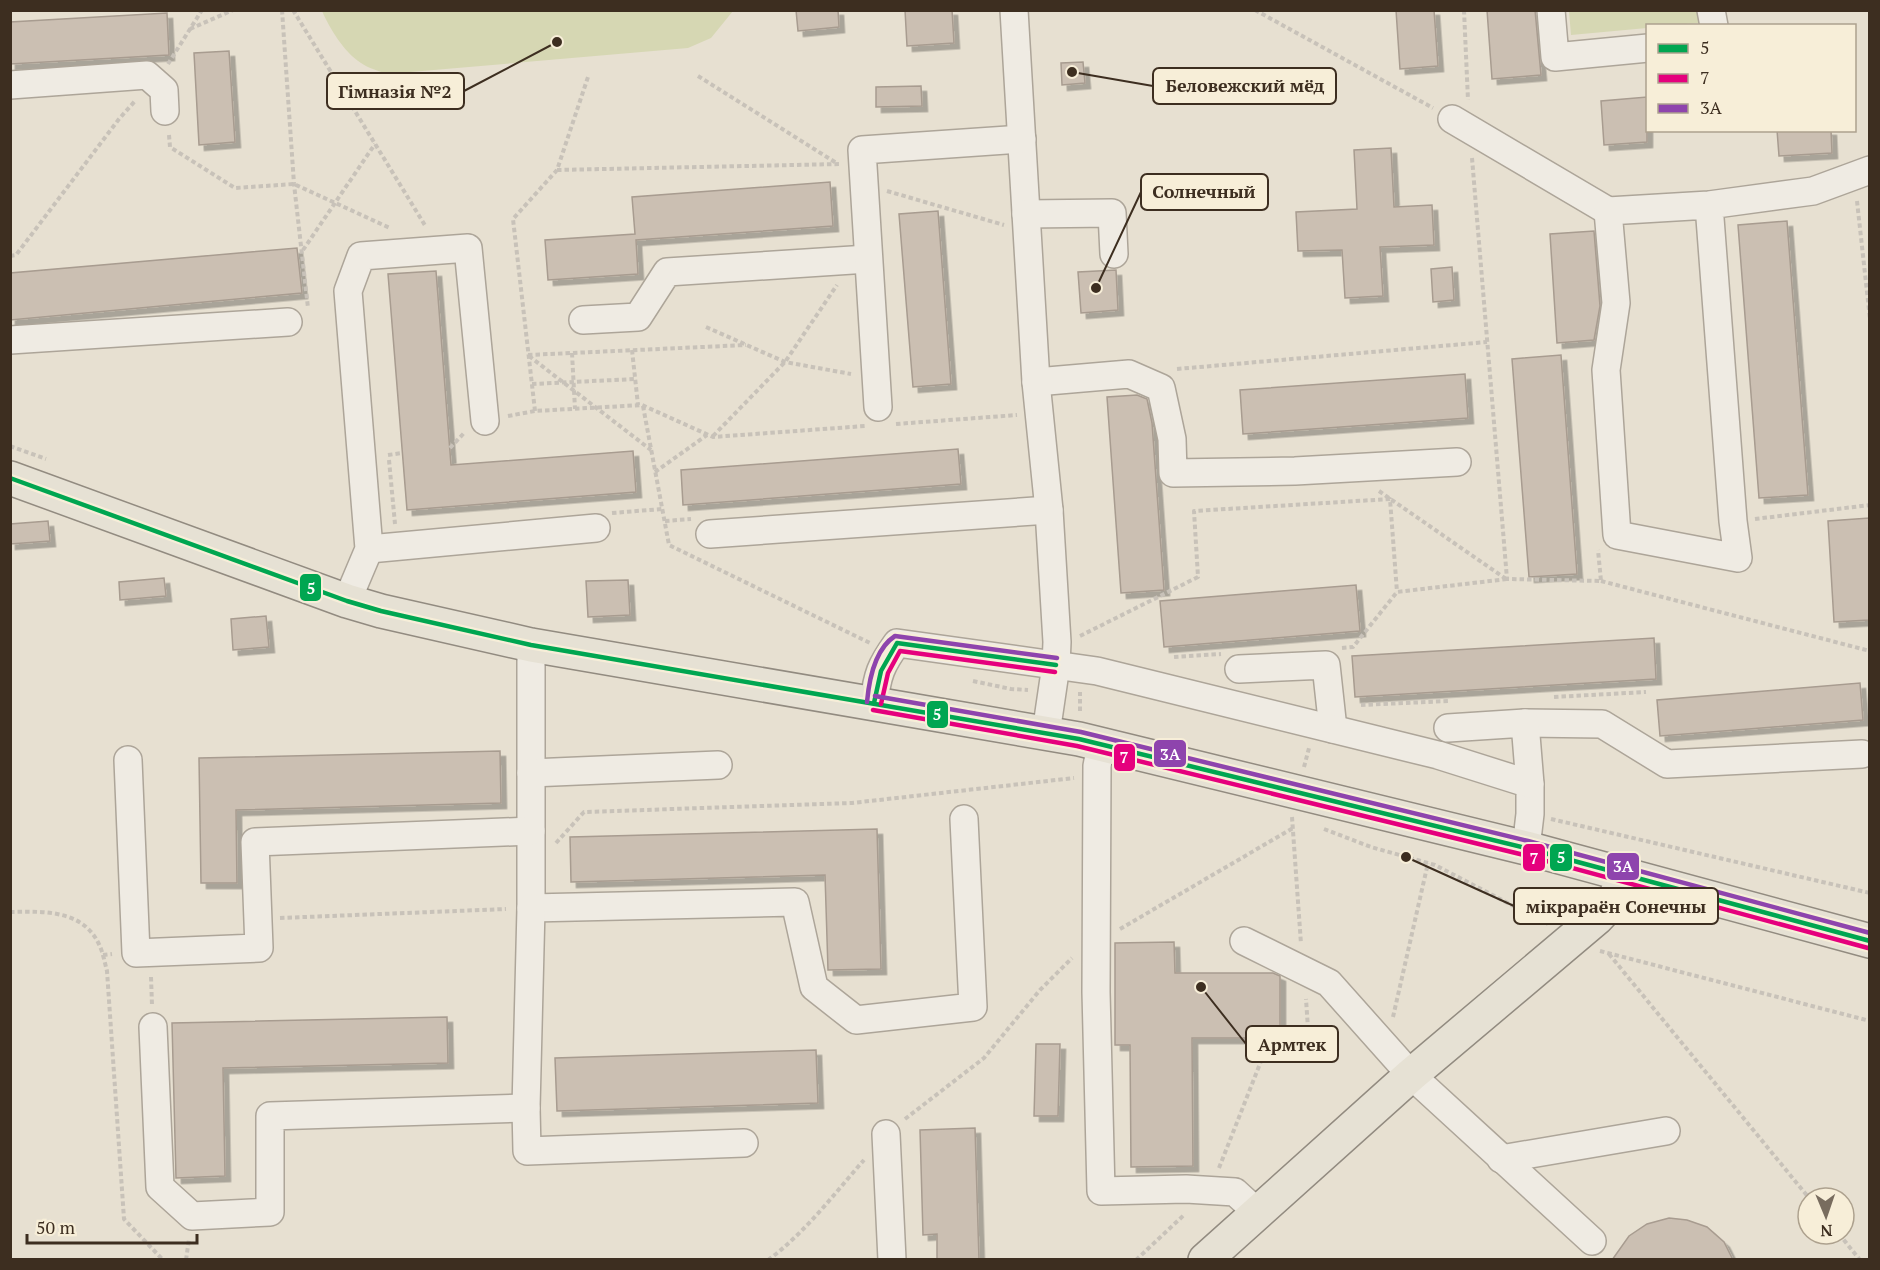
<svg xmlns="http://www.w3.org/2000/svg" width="1880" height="1270" font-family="'PT Serif',serif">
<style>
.green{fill:#d6d7b3}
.building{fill:#cbbfb2;stroke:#a89c90;stroke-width:1.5;filter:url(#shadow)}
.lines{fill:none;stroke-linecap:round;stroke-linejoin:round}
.minor-casing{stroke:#ada599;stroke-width:30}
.major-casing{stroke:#928b80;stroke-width:36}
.path{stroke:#c8c2b9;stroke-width:4;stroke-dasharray:4.5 3;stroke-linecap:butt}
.minor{stroke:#efebe3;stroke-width:27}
.major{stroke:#e6e1d4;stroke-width:33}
.bus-1-casing{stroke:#f7eed8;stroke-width:9}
.bus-2-casing{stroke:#f7eed8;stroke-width:9}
.bus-3-casing{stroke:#f7eed8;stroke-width:9}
.bus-1{stroke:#00a651;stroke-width:4.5}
.bus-2{stroke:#e5007d;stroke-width:4.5}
.bus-3{stroke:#8e44ad;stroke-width:4.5}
.leader{fill:none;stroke:#3d2e20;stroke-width:2}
.callout-dot{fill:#3d2e20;stroke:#f7eed8;stroke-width:2}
.callout{fill:#f7eed8;stroke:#3d2e20;stroke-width:2}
.callout-label{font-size:18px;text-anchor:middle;font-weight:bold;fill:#3d2e20}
.line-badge{stroke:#f7eed8;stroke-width:2}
.badge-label{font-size:16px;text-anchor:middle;font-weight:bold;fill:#fff}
</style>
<defs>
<filter id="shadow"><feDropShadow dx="5.5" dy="5.5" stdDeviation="0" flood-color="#0004"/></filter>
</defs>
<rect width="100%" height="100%" fill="#e7e0d1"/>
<!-- green -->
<g class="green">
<path d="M322 11H733L711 38 688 48 387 74C379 71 368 68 361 63 344 52 330 29 322 11Z"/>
<path d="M1569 11H1709V22L1675 25 1648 26 1647 28 1571 35Z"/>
</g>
<!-- building -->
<g class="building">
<path d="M796 10H838L839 27 798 31Z"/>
<path d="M905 10H952L954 43 907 46Z"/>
<path d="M1396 10H1434L1438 66 1400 69Z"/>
<path d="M1487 10H1535L1541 75 1492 79Z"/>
<path d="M167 13 169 55 10 64V22Z"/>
<path d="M229 51 235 142 199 145 194 53Z"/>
<path d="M1083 62 1085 83 1062 85 1061 63Z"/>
<path d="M921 86 922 106 876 107V87Z"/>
<path d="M1647 97V142L1604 145 1601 101Z"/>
<path d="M1777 130H1831L1832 153 1779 156Z"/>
<path d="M1391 148 1394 207 1432 205 1434 245 1380 247 1383 296 1345 298 1342 250 1298 251 1296 212 1357 209 1354 150Z"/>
<path d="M830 182 833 226 636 240 638 274 548 280 545 240 635 234 632 197Z"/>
<path d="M938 211 951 384 913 387 899 214Z"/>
<path d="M1787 221 1808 495 1759 498 1738 225Z"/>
<path d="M1594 231 1600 306 1594 340 1557 343 1550 234Z"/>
<path d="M297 248 302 293 10 320V273Z"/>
<path d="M1452 267 1454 300 1433 302 1431 269Z"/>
<path d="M1116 270 1118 310 1081 313 1078 272Z"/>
<path d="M436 271 451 465 633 451 636 492 407 510 388 274Z"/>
<path d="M1561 355 1577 574 1529 577 1512 359Z"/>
<path d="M1465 374 1468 418 1243 434 1240 390Z"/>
<path d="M1137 395 1147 399 1152 423 1164 590 1121 593 1107 397Z"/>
<path d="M958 449 961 484 683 505 681 470Z"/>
<path d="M1869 518V620L1834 622 1828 521Z"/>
<path d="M48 521 50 541 10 544V524Z"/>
<path d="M164 578 166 596 120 600 119 582Z"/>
<path d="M628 580 630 615 588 617 586 581Z"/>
<path d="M1356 585 1360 631 1164 647 1160 601Z"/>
<path d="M266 616 269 647 233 650 231 619Z"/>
<path d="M1654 638 1656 679 1355 697 1352 656Z"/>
<path d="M1860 683 1863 720 1660 736 1657 700Z"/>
<path d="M500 751 501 803 236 810 237 883H201L199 758Z"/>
<path d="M877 829 881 969 828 970 825 875 571 882 570 837Z"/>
<path d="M1174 942 1175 973H1273L1280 976V1038H1192L1193 1166 1131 1167 1130 1045H1115V943Z"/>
<path d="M447 1017 448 1063 223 1068 225 1176 176 1178 172 1023Z"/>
<path d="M1036 1044H1060L1058 1116H1034Z"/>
<path d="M816 1050 818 1103 557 1111 555 1058Z"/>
<path d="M975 1128 979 1260H937V1234L923 1235 920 1130Z"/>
<path d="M1669 1218 1687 1220 1707 1227 1724 1242 1733 1260H1612L1629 1236 1647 1224Z"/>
</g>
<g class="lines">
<!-- minor casing -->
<g class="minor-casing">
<g id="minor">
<path d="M1014 10 1036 382 1049 510 1057 642 1056 665 1046 733"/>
<path d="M1551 10 1555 57 1648 48"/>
<path d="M1711 10 1714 26"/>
<path d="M10 85 147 75 164 90 165 111"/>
<path d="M1452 119 1608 211"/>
<path d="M1709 205 1733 521 1738 558 1617 535 1606 370 1616 303 1608 211 1709 205 1813 191 1870 170"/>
<path d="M1026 214 1112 213 1114 254"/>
<path d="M583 320 638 317 667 272 868 259"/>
<path d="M10 340 288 322"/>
<path d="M1036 382 1129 374 1161 388 1172 439 1173 473 1295 471 1457 462"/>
<path d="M878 407 862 150 1022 139"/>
<path d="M710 534 1049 510"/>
<path d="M369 549 596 528"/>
<path d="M347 601 369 549 348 291 361 256 468 248 485 421"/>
<path d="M531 645V908L795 902 814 987 856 1020 973 1007 964 819"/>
<path d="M1239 669 1326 665 1333 729"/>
<path d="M874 703C877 675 881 665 897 643L1097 671 1438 755 1530 784V814L1526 848"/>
<path d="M1525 723 1602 724 1667 764 1862 754"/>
<path d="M1448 728 1525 723 1530 784"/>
<path d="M1101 745 1097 766 1096 992 1101 1191 1186 1189 1235 1192 1258 1213"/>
<path d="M128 760 136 953 259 948 255 842 531 831"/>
<path d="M531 773 718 765"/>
<path d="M531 908 526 1108 527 1151 744 1143"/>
<path d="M1244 941 1329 983 1411 1075 1592 1241"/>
<path d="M153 1027 160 1187 192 1216 270 1212V1116L526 1108"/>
<path d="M886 1134 892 1260"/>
<path d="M1501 1159 1666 1131"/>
</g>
</g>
<!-- major casing -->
<g class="major-casing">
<g id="major">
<path d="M10 478 347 601 381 611 531 645 1079 739 1526 848 1870 941"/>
<path d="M1205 1260 1411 1075 1597 918 1614 900 1625 875"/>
</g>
</g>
<!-- path -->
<g class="path">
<path d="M282 10 294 184 308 308"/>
<path d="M293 10 426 227"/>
<path d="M1255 10 1433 108"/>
<path d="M1464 10 1468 100"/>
<path d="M190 29 233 10"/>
<path d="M168 64 202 10"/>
<path d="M698 76 838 164"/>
<path d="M169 135 170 147 235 188 294 184 390 228"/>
<path d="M1472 158 1507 579 1601 581 1598 550"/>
<path d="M557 170 841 164"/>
<path d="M887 191 1004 225"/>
<path d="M1857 201 1870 319"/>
<path d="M303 250 375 144"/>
<path d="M10 256 16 255 119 119 135 101"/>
<path d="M706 327 785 362 851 374"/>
<path d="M632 350 638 405"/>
<path d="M572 353 575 409"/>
<path d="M528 355 746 345"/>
<path d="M529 356 651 450"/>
<path d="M1177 369 1487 342"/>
<path d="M532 384 635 379"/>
<path d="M643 406 669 545 870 643"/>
<path d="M535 411 513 219 557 170 588 77"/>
<path d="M508 416 535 411 642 405 713 437 865 426"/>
<path d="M896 424 1017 415"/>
<path d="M713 436 785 362 837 285"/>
<path d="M10 446 46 459"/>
<path d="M450 448 464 433"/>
<path d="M388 455 402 453"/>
<path d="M389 460 395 524"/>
<path d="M655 472 707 435"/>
<path d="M1379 491 1506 579"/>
<path d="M612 513 662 509"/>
<path d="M1755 519 1870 505"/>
<path d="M665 521 691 519"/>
<path d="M1601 581 1870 651"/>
<path d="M1080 636 1198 577 1194 511 1390 499 1397 592"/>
<path d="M1342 648 1353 647 1397 592 1507 579"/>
<path d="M1174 657 1221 654"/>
<path d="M973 681 1011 689 1028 690"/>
<path d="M1554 697 1646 692"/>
<path d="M1361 705 1448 701"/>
<path d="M1080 711V692"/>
<path d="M1304 767 1309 748"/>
<path d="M1292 817 1301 944"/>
<path d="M1551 819 1870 893"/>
<path d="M1324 829 1371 847 1435 865 1548 924"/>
<path d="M556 843 584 812 852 803 1074 778"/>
<path d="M10 912C49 911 90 910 103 955L112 954"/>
<path d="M280 918 506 909"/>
<path d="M1120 929 1293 828"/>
<path d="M1600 951 1870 1021"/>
<path d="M1609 954 1809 1198"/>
<path d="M103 955 107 971 124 1219 163 1260"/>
<path d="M151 977 152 1005"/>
<path d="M1393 1017 1428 863"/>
<path d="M905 1119 984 1058 1040 990 1072 958"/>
<path d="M1219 1168 1267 1046 1309 1044 1306 999"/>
<path d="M1839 1234 1860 1260"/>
<path d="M186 1260 189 1239"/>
<path d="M768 1260C805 1233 834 1194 864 1160"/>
<path d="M1136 1260 1185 1214"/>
</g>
<!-- minor -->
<use href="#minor" class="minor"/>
<!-- major -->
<use href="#major" class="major"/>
<!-- bus-1 casing -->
<g class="bus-1-casing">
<g id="bus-1">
<path d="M10 478 347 601 381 611 531 645 1079 739 1526 848 1870 941"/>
<path d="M874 703 881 671 897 643 1056 665"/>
</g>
</g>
<!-- bus-2 casing -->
<g class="bus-2-casing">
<g id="bus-2">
<path d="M881 704 888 673 900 651 1055 672"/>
<path d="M873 710 1077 746 1524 855 1868 948"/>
</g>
</g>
<!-- bus-3 casing -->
<g class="bus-3-casing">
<g id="bus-3">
<path d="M875 696 1081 732 1528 841 1870 933"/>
<path d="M867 702C869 680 875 649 895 636L1057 658"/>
</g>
</g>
<!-- bus-1 -->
<use href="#bus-1" class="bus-1"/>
<!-- bus-2 -->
<use href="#bus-2" class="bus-2"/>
<!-- bus-3 -->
<use href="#bus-3" class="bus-3"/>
</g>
<!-- callouts -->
<path class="leader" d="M1072 72L1153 86M557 42L464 91M1096 288L1141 192M1406 857L1514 906M1201 987L1246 1044"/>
<g class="callout-dot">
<circle cx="1072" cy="72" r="6"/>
<circle cx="557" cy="42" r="6"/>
<circle cx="1096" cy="288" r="6"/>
<circle cx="1406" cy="857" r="6"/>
<circle cx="1201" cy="987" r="6"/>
</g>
<g class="callout">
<rect x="1153" y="68" width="183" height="36" rx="6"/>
<rect x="327" y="73" width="137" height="36" rx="6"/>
<rect x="1141" y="174" width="127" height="36" rx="6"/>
<rect x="1514" y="888" width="204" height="36" rx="6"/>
<rect x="1246" y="1026" width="92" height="36" rx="6"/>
</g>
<g class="callout-label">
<text x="1245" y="92">Беловежский мёд</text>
<text x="395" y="98">Гімназія №2</text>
<text x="1204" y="198">Солнечный</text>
<text x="1616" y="913">мікрараён Сонечны</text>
<text x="1292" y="1051">Армтек</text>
</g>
<g class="line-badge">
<rect x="299" y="573" width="23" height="29" rx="6" fill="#00a651"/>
<rect x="926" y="700" width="23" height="29" rx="6" fill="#00a651"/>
<rect x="1153" y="739" width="34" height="29" rx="6" fill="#8e44ad"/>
<rect x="1113" y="743" width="23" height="29" rx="6" fill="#e5007d"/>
<rect x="1549" y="843" width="24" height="29" rx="6" fill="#00a651"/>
<rect x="1522" y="843" width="24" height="29" rx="6" fill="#e5007d"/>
<rect x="1606" y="852" width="34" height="29" rx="6" fill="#8e44ad"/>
</g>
<g class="badge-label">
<text x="311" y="594">5</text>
<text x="937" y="720">5</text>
<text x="1170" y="760">3А</text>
<text x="1124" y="763">7</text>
<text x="1561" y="863">5</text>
<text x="1534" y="864">7</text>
<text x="1623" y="872">3А</text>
</g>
<!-- border -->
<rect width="1880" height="1270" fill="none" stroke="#3d2e20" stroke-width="24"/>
<!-- legend -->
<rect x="1646" y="24" width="210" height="108" fill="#f7eed8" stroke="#ada18e" stroke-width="1.5"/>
<rect x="1658" y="44" width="30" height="9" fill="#00a651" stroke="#ada18e" stroke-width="1.5"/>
<text x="1700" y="54" font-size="18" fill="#3d2e20">5</text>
<rect x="1658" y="74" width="30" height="9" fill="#e5007d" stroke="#ada18e" stroke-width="1.5"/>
<text x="1700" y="84" font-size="18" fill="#3d2e20">7</text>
<rect x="1658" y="104" width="30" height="9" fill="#8e44ad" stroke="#ada18e" stroke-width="1.5"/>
<text x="1700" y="114" font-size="18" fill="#3d2e20">3А</text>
<!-- north arrow -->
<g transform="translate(1826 1216) rotate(178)"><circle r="28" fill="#f7eed8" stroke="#ada18e" stroke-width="1.5"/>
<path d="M0-4.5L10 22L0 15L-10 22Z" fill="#786c5e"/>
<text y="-9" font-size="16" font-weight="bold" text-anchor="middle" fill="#3d2e20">N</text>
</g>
<!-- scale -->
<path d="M27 1234v9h170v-9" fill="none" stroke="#3d2e20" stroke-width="3"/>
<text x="36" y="1234" font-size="18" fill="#3d2e20" stroke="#f7eed8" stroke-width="4.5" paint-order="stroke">50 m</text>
</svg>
